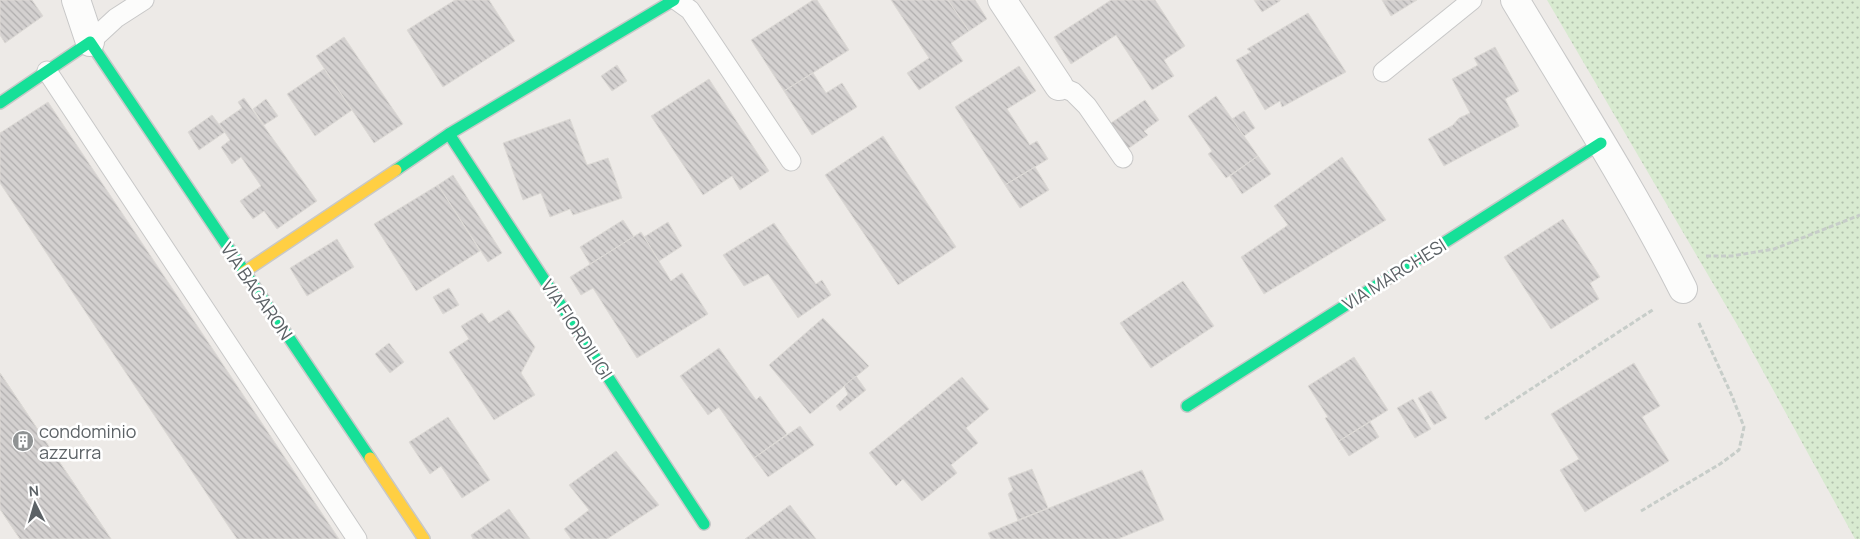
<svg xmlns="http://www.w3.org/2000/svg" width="1860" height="539" font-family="Manrope,sans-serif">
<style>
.park{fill:url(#park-dots)}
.building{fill:url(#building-back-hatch);stroke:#dddad6}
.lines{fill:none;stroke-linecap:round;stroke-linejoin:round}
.lane-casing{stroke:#c8c8c8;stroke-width:21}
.street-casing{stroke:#c8c8c8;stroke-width:30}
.fast-casing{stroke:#c8c8c8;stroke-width:14}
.slow-casing{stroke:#c8c8c8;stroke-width:14}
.path{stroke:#c7cdc9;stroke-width:3;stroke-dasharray:5 2.5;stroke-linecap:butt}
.lane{stroke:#fcfcfb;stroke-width:19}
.street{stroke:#fcfcfb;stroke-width:28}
.fast{stroke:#16e098;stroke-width:11}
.slow{stroke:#ffcf43;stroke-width:11}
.labels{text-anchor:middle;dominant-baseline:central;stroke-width:5;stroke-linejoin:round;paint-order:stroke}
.street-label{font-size:18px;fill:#5c6266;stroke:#fff}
.poi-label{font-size:18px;fill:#5c6266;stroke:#fff;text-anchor:start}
</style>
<defs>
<pattern id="park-dots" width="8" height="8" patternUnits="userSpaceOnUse" patternTransform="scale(1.25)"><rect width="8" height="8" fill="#d8ead0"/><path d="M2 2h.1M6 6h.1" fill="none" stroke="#b2c1ad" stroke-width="1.8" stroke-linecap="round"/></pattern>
<pattern id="building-back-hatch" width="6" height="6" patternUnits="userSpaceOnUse" patternTransform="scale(1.25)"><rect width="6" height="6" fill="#d4d1d0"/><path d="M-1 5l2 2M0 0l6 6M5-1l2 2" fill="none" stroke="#afadad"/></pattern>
</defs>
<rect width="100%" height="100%" fill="#edeae7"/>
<!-- park -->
<path class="park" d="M1547 0H1860V539H1855L1742 333Z"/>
<!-- building -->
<g class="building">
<path d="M0 0H32L43 16 5 43 0 35Z"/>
<path d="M455 0H489L515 41 443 87 407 30Z"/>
<path d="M813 0H817L849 50 784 91 751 40Z"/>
<path d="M891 0H948L969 31 951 43 963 61 919 90 907 73 929 58Z"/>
<path d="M948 0H975L987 19 969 31Z"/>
<path d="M1111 0H1155L1185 46 1164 60 1174 76 1152 90 1116 35 1071 64 1054 37Z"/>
<path d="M1254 0H1280V1L1262 12Z"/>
<path d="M1382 0H1417L1391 16Z"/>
<path d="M1308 13 1346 72 1282 107 1280 101 1265 110 1236 60 1251 52 1247 49Z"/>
<path d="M344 37 403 124 374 143 316 56Z"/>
<path d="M1495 47 1519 91 1505 99 1519 126 1444 166 1428 139 1453 125 1459 118 1470 113 1452 79 1478 65 1474 58Z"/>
<path d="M617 65 627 81 612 91 601 76Z"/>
<path d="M1019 66 1036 91 1007 109 1030 145 1037 141 1048 159 1005 185 955 107Z"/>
<path d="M324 69 352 110 315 136 287 94Z"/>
<path d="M813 73 826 93 842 83 857 107 812 135 784 91Z"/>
<path d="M709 79 769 171 740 190 732 176 703 195 651 116Z"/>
<path d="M1216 96 1258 156 1226 178 1208 154 1212 151 1188 116Z"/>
<path d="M244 98 317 201 277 229 264 211 253 219 240 201 261 186 241 157 232 164 221 147 230 140 219 124 242 108 238 102Z"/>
<path d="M266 99 278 116 264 125 253 109Z"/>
<path d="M1145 100 1159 120 1144 131 1148 135 1126 150 1108 125Z"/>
<path d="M48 102 200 330 339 539H237L128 376 0 183V133Z"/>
<path d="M1244 111 1255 128 1244 136 1232 119Z"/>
<path d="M212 115 225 132 199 150 188 132Z"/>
<path d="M570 119 587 165 608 158 622 198 573 215 570 209 550 217 541 193 523 200 503 143Z"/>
<path d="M883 136 956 247 898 285 825 175Z"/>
<path d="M1258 156 1271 174 1242 194 1230 176Z"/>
<path d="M1342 157 1386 220 1264 294 1241 257 1288 225 1274 206Z"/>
<path d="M1035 167 1049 190 1020 208 1005 185Z"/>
<path d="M453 175 502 253 488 262 438 185Z"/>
<path d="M438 185 480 251 416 291 374 224Z"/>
<path d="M1563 219 1600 277 1590 283 1599 299 1551 329 1504 257Z"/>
<path d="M623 220 634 237 590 264 580 247Z"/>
<path d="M668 222 682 246 659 261 644 237Z"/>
<path d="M774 223 816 284 822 280 831 295 798 318 768 274 744 286 723 255Z"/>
<path d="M641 232 671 281 682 273 708 314 637 358 593 288 581 295 570 277Z"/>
<path d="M337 239 354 267 307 296 290 268Z"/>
<path d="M1183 281 1214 326 1151 368 1120 323Z"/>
<path d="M449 288 459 305 443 314 433 297Z"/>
<path d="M509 310 535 347 521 373 535 395 494 420 449 352 469 339 461 326 482 313 489 323Z"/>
<path d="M823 318 869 366 810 414 769 365Z"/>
<path d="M389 343 404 362 390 373 375 354Z"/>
<path d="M719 348 756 400 760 396 787 434 754 458 719 407 708 415 680 376Z"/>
<path d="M1354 357 1388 410 1339 441 1325 418 1328 417 1308 386Z"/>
<path d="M1634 363 1660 406 1642 417 1669 461 1585 512 1560 470 1579 459 1551 414Z"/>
<path d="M0 373 111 539H20L0 509Z"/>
<path d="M0 373 111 539H20L0 509Z"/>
<path d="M856 376 866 390 840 411 836 406 848 394 844 386Z"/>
<path d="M962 377 989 409 966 428 978 443 951 465 957 473 922 501 903 479 896 486 869 453Z"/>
<path d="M1431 391 1447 418 1434 425 1418 398Z"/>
<path d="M1413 399 1431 429 1415 438 1397 408Z"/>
<path d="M448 417 490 480 462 498 441 466 430 474 409 442Z"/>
<path d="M1370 422 1379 437 1349 456 1339 441Z"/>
<path d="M800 426 814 445 768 477 754 458Z"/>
<path d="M616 451 659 505 607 539H571L564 529 589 510 569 485Z"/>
<path d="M1032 469 1048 508 1018 520 1008 494 1013 490 1008 478Z"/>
<path d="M1142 470 1164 520 1118 539H991L988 533Z"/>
<path d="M790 505 816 539H745Z"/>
<path d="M509 509 530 539H473L471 535Z"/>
</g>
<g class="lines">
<!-- lane casing -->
<g class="lane-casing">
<g id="lane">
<path d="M676 0 690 10 791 161"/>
<path d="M90 42 116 18 144 0"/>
<path d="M47 71 357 539"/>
<path d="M1383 72 1472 0"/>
<path d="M1059 86 1073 92 1087 106 1123 158"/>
</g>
</g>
<!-- street casing -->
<g class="street-casing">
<g id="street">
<path d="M76 0 90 42"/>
<path d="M1002 0 1059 86"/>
<path d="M1515 0C1572 95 1633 190 1683 289"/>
</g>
</g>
<!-- fast casing -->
<g class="fast-casing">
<g id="fast">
<path d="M0 103 90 42 370 458"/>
<path d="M449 134 704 524"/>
<path d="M396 170 449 134 674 0"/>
<path d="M1187 406 1601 143"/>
</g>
</g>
<!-- slow casing -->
<g class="slow-casing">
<g id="slow">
<path d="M244 272 396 170"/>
<path d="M370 458 424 539"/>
</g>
</g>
<!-- path -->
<g class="path">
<path d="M1706 256H1732L1774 249 1860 215"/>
<path d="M1485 419 1654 309"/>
<path d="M1641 511 1720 464 1739 450 1744 427 1732 396 1698 321"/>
</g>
<!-- lane -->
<use href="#lane" class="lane"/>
<!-- street -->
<use href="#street" class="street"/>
<!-- fast -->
<use href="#fast" class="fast"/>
<!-- slow -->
<use href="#slow" class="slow"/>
</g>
<!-- icons -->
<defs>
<g id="building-disc" transform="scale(1.125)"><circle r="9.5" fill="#8f9293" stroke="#fff"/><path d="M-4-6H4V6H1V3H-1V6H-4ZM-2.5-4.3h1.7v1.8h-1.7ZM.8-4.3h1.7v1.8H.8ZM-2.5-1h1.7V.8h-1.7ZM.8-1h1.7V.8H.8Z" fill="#fff"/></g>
</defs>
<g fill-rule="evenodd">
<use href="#building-disc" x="23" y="441"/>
</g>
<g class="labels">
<!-- street labels -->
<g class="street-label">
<text transform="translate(1394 274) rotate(-32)">VIA MARCHESI</text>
<text transform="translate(257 291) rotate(56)">VIA BAGARON</text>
<text transform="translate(577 329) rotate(57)">VIA FIORDILIGI</text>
</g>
<!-- poi labels -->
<g class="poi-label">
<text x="39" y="431">condominio<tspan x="39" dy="21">azzurra</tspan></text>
</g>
</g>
<!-- north arrow -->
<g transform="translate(35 504) rotate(355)" stroke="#ffffff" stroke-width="4" paint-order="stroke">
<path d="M0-4L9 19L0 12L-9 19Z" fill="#5c6266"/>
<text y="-8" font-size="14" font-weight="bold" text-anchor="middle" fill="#5c6266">N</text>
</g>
</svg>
